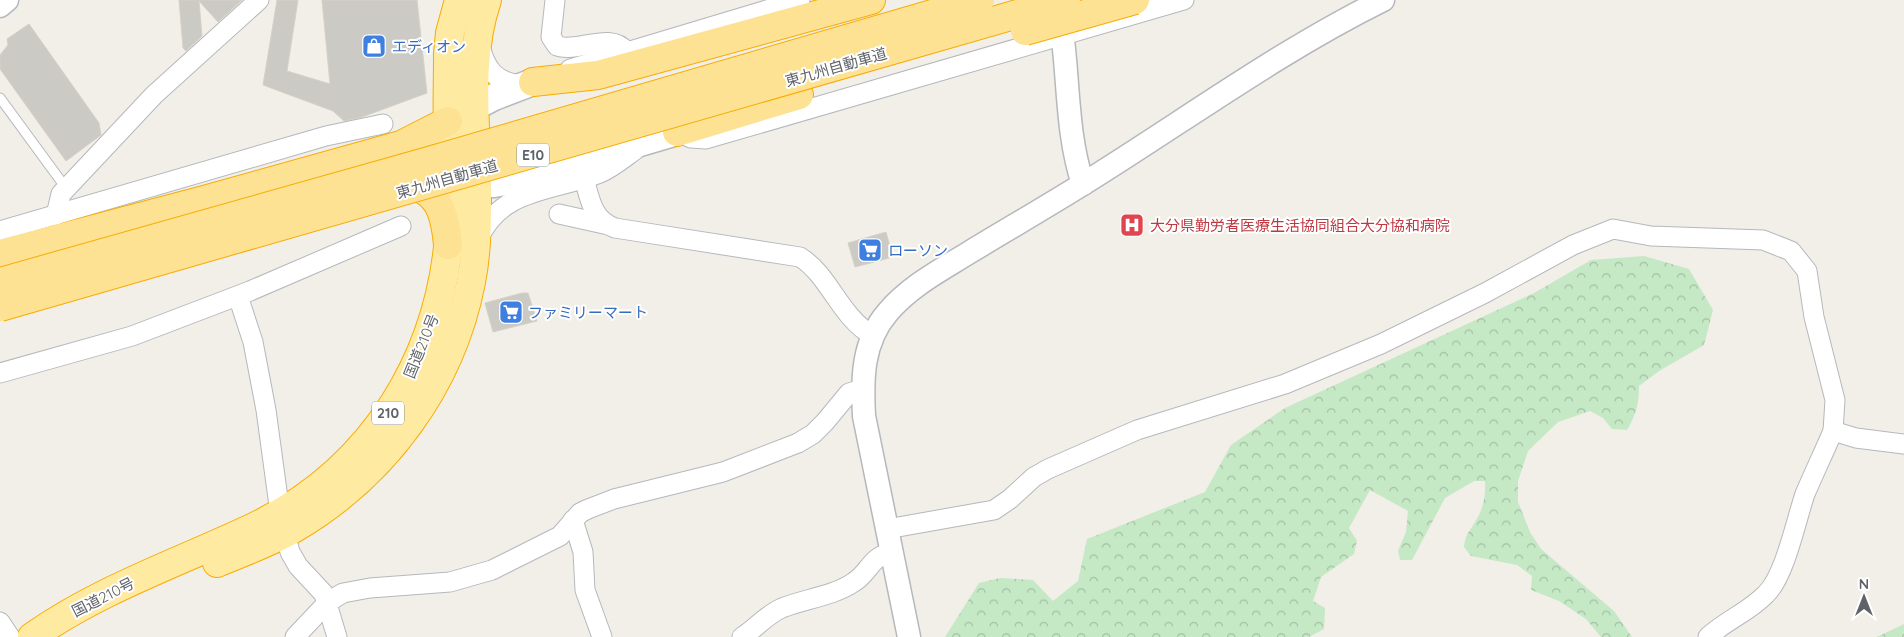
<svg xmlns="http://www.w3.org/2000/svg" width="1904" height="637" font-family="Quicksand,'Noto Sans JP',sans-serif">
<style>
.forest{fill:url(#forest-crowns)}
.building{fill:#cccac5;stroke:#d6d1c6}
.lines{fill:none;stroke-linecap:round;stroke-linejoin:round}
.service-casing{stroke:#b5b8bc;stroke-width:11}
.minor-casing{stroke:#b5b8bc;stroke-width:21}
.tertiary-casing{stroke:#b5b8bc;stroke-width:25}
.secondary-casing{stroke:#b6babf;stroke-width:29}
.trunk-casing{stroke:#f9ab00;stroke-width:30}
.motorway-casing{stroke:#f9ab00;stroke-width:30}
.service{stroke:#fff;stroke-width:9}
.minor{stroke:#fff;stroke-width:19}
.tertiary{stroke:#fff;stroke-width:22}
.secondary{stroke:#fff;stroke-width:26}
.trunk{stroke:#feeaa1;stroke-width:28}
.motorway{stroke:#fde293;stroke-width:28}
.motorway-bridge-casing{stroke:#f9ab00;stroke-width:30;stroke-linecap:butt}
.motorway-bridge{stroke:#fde293;stroke-width:28}
.labels{text-anchor:middle;dominant-baseline:central;stroke-width:4;stroke-linejoin:round;paint-order:stroke}
.shield{fill:#fff;stroke:#8f9295;stroke-width:1}
.shield-label{font-size:14px;font-weight:bold;fill:#5f6368}
.shop-label{font-size:15px;fill:#366cbe;stroke:#fff;text-anchor:start}
.street-label{font-size:15px;fill:#5f6368;stroke:#fff}
.health-label{font-size:15px;fill:#be3a42;stroke:#fff;text-anchor:start}
</style>
<defs>
<pattern id="forest-crowns" width="20" height="18" patternUnits="userSpaceOnUse" patternTransform="scale(1.25)"><rect width="20" height="18" fill="#c5e8c5"/><path d="M2 6a3 3 0 1 1 6 0M12 15a3 3 0 1 1 6 0" fill="none" stroke="#a3c0a4"/></pattern>
</defs>
<rect width="100%" height="100%" fill="#f1efe8"/>
<!-- forest -->
<g class="forest">
<path d="M1644 256 1689 269 1713 310 1704 345 1659 371 1639 386C1639 404 1636 415 1627 430L1612 429 1603 418 1590 411 1558 422 1528 451 1518 481V502L1530 532 1541 549 1614 611 1632 637H1601L1586 619 1559 601 1531 590 1532 576 1517 565 1471 556 1464 547C1465 535 1469 532 1475 522 1483 510 1486 495 1485 481H1474L1445 498 1412 560H1400L1398 551 1406 532 1408 511 1370 490 1349 528 1357 541 1354 554 1321 577 1313 601 1325 608 1324 629 1309 637H945L979 583 1000 578 1033 580 1053 601 1078 581 1087 539 1205 492 1231 445 1285 408 1534 293 1591 260Z"/>
<path d="M1904 624V637H1877L1879 636Z"/>
</g>
<!-- building -->
<g class="building">
<path d="M179 0H242L218 22 199 1 202 36 186 51 183 48Z"/>
<path d="M277 0H298L287 71 330 84 322 0H417L427 93 362 117 344 121 333 111 263 85Z"/>
<path d="M29 24 99 123 101 135 66 161 0 69V55L8 45 7 39Z"/>
<path d="M886 232 893 257 855 267 848 243Z"/>
<path d="M522 293H528L537 321 493 332 485 303Z"/>
</g>
<g class="lines">
<!-- service casing -->
<g class="service-casing">
<path id="service" d="M0 98 66 188"/>
</g>
<!-- minor casing -->
<g class="minor-casing">
<g id="minor">
<path d="M555 0 551 37 557 46C578 53 610 31 626 51"/>
<path d="M480 45C485 69 496 83 522 85"/>
<path d="M570 69 800 0"/>
<path d="M677 132 691 138 706 139 1184 0"/>
<path d="M584 178C590 199 592 220 615 228L800 257C830 276 839 316 873 336"/>
<path d="M559 214 604 224"/>
<path d="M56 215 61 194 154 95 259 0"/>
<path d="M0 231 326 136 383 124"/>
<path d="M478 240C501 187 553 192 600 173 612 168 624 158 635 150"/>
<path d="M238 296 253 342 266 410 280 513 290 552 298 566 324 594 337 637"/>
<path d="M0 373 132 336 250 291 401 226"/>
<path d="M573 520 583 552 585 590 602 637"/>
<path d="M887 529 994 510 1010 499 1034 477 1048 469 1137 430 1285 384 1381 344 1485 293 1573 245 1613 229 1651 236 1763 240 1791 251 1807 271 1814 317 1835 400 1833 431"/>
<path d="M0 622 10 637"/>
<path d="M295 637 328 602 343 593 370 588 450 582 492 570 560 536 580 513 588 509 614 499 723 472 798 443 813 434 825 422 849 393 863 389"/>
<path d="M742 637C756 628 766 615 782 608 804 599 834 596 854 582 870 572 871 555 892 553"/>
<path d="M1708 637C1726 620 1749 612 1766 594 1785 576 1796 520 1805 494 1814 473 1824 452 1833 431L1856 438 1904 444"/>
</g>
</g>
<!-- tertiary casing -->
<g class="tertiary-casing">
<g id="tertiary">
<path d="M0 6 7 0"/>
<path d="M1058 6C1070 65 1064 127 1083 184"/>
<path d="M909 637 864 416C862 379 862 342 888 312 910 286 941 270 970 252 1008 229 1046 207 1083 184 1183 122 1278 52 1383 0"/>
</g>
</g>
<!-- secondary casing -->
<g class="secondary-casing">
<g id="secondary">
<path d="M457 116 494 97 533 82"/>
<path d="M455 181 494 184 511 181 677 132"/>
</g>
</g>
<!-- trunk casing -->
<g class="trunk-casing">
<g id="trunk">
<path d="M217 563C243 552 269 543 293 529 384 476 451 386 471 282 477 252 477 222 477 192 477 128 466 61 487 0"/>
<path d="M32 637C100 589 180 562 254 527 374 469 443 355 450 223 452 195 449 166 448 138 447 110 448 82 448 54L450 33 459 0"/>
</g>
</g>
<!-- motorway casing -->
<g class="motorway-casing">
<g id="motorway">
<path d="M533 82 598 75 871 0"/>
<path d="M677 132 799 95"/>
<path d="M400 182C438 188 445 211 448 245"/>
<path d="M0 254 204 200 401 145 448 121"/>
</g>
</g>
<!-- service -->
<use href="#service" class="service"/>
<!-- minor -->
<use href="#minor" class="minor"/>
<!-- tertiary -->
<use href="#tertiary" class="tertiary"/>
<!-- secondary -->
<use href="#secondary" class="secondary"/>
<!-- trunk -->
<use href="#trunk" class="trunk"/>
<!-- motorway -->
<use href="#motorway" class="motorway"/>
<!-- motorway-bridge casing -->
<g class="motorway-bridge-casing">
<g id="motorway-bridge">
<path d="M1025 31 1135 0"/>
<path d="M0 282 422 163 980 0"/>
<path d="M0 307 1066 0"/>
</g>
</g>
<!-- motorway-bridge -->
<use href="#motorway-bridge" class="motorway-bridge"/>
</g>
<!-- icons -->
<defs>
<g id="shop-square" transform="scale(1.25)"><rect x="-9" y="-9" width="18" height="18" rx="4" fill="#3f7fe0" stroke="#fff"/><path d="M-5-2.5h2.3a2.7 3.5 0 0 1 5.4 0H5L5.5 6h-11ZM-1.5-2.5h3a1.5 2.3 0 0 0-3 0Z" fill="#fff"/></g>
<g id="hospital-square" transform="scale(1.25)"><rect x="-9" y="-9" width="18" height="18" rx="4" fill="#e0444e" stroke="#fff"/><path d="M-5-5h3v3.5h4V-5h3V5h-3V1.5h-4V5h-3Z" fill="#fff"/></g>
<g id="supermarket-square" transform="scale(1.25)"><rect x="-9" y="-9" width="18" height="18" rx="4" fill="#3f7fe0" stroke="#fff"/><path d="M-6-5.5h2.5l.6 2H6L4.5 2H-2.5L-4.4-4H-6ZM-1.5 3.2a1.3 1.3 0 1 0 .1 0ZM3 3.2a1.3 1.3 0 1 0 .1 0Z" fill="#fff"/></g>
</defs>
<g fill-rule="evenodd">
<use href="#shop-square" x="374" y="46"/>
<use href="#hospital-square" x="1132" y="225"/>
<use href="#supermarket-square" x="870" y="250"/>
<use href="#supermarket-square" x="511" y="312"/>
</g>
<g class="labels">
<!-- shield labels -->
<g class="shield">
<rect x="517" y="143.5" width="32" height="23" rx="4"/>
<rect x="372" y="401.5" width="32" height="23" rx="4"/>
</g>
<g class="shield-label">
<text x="533" y="155">E10</text>
<text x="388" y="413">210</text>
</g>
<!-- shop labels -->
<g class="shop-label">
<text x="392" y="46">エディオン</text>
<text x="888" y="250">ローソン</text>
<text x="528" y="312">ファミリーマート</text>
</g>
<!-- street labels -->
<g class="street-label">
<text transform="translate(836 67) rotate(-16)">東九州自動車道</text>
<text transform="translate(447 179) rotate(-16)">東九州自動車道</text>
<text transform="translate(421 346) rotate(-68)">国道210号</text>
<text transform="translate(103 597) rotate(-27)">国道210号</text>
</g>
<!-- health labels -->
<g class="health-label">
<text x="1150" y="225">大分県勤労者医療生活協同組合大分協和病院</text>
</g>
</g>
<!-- north arrow -->
<g transform="translate(1864 597)" stroke="#ffffff" stroke-width="4" paint-order="stroke">
<path d="M0-4L9 19L0 12L-9 19Z" fill="#5f6368"/>
<text y="-8" font-size="14" font-weight="bold" text-anchor="middle" fill="#5f6368">N</text>
</g>
</svg>
